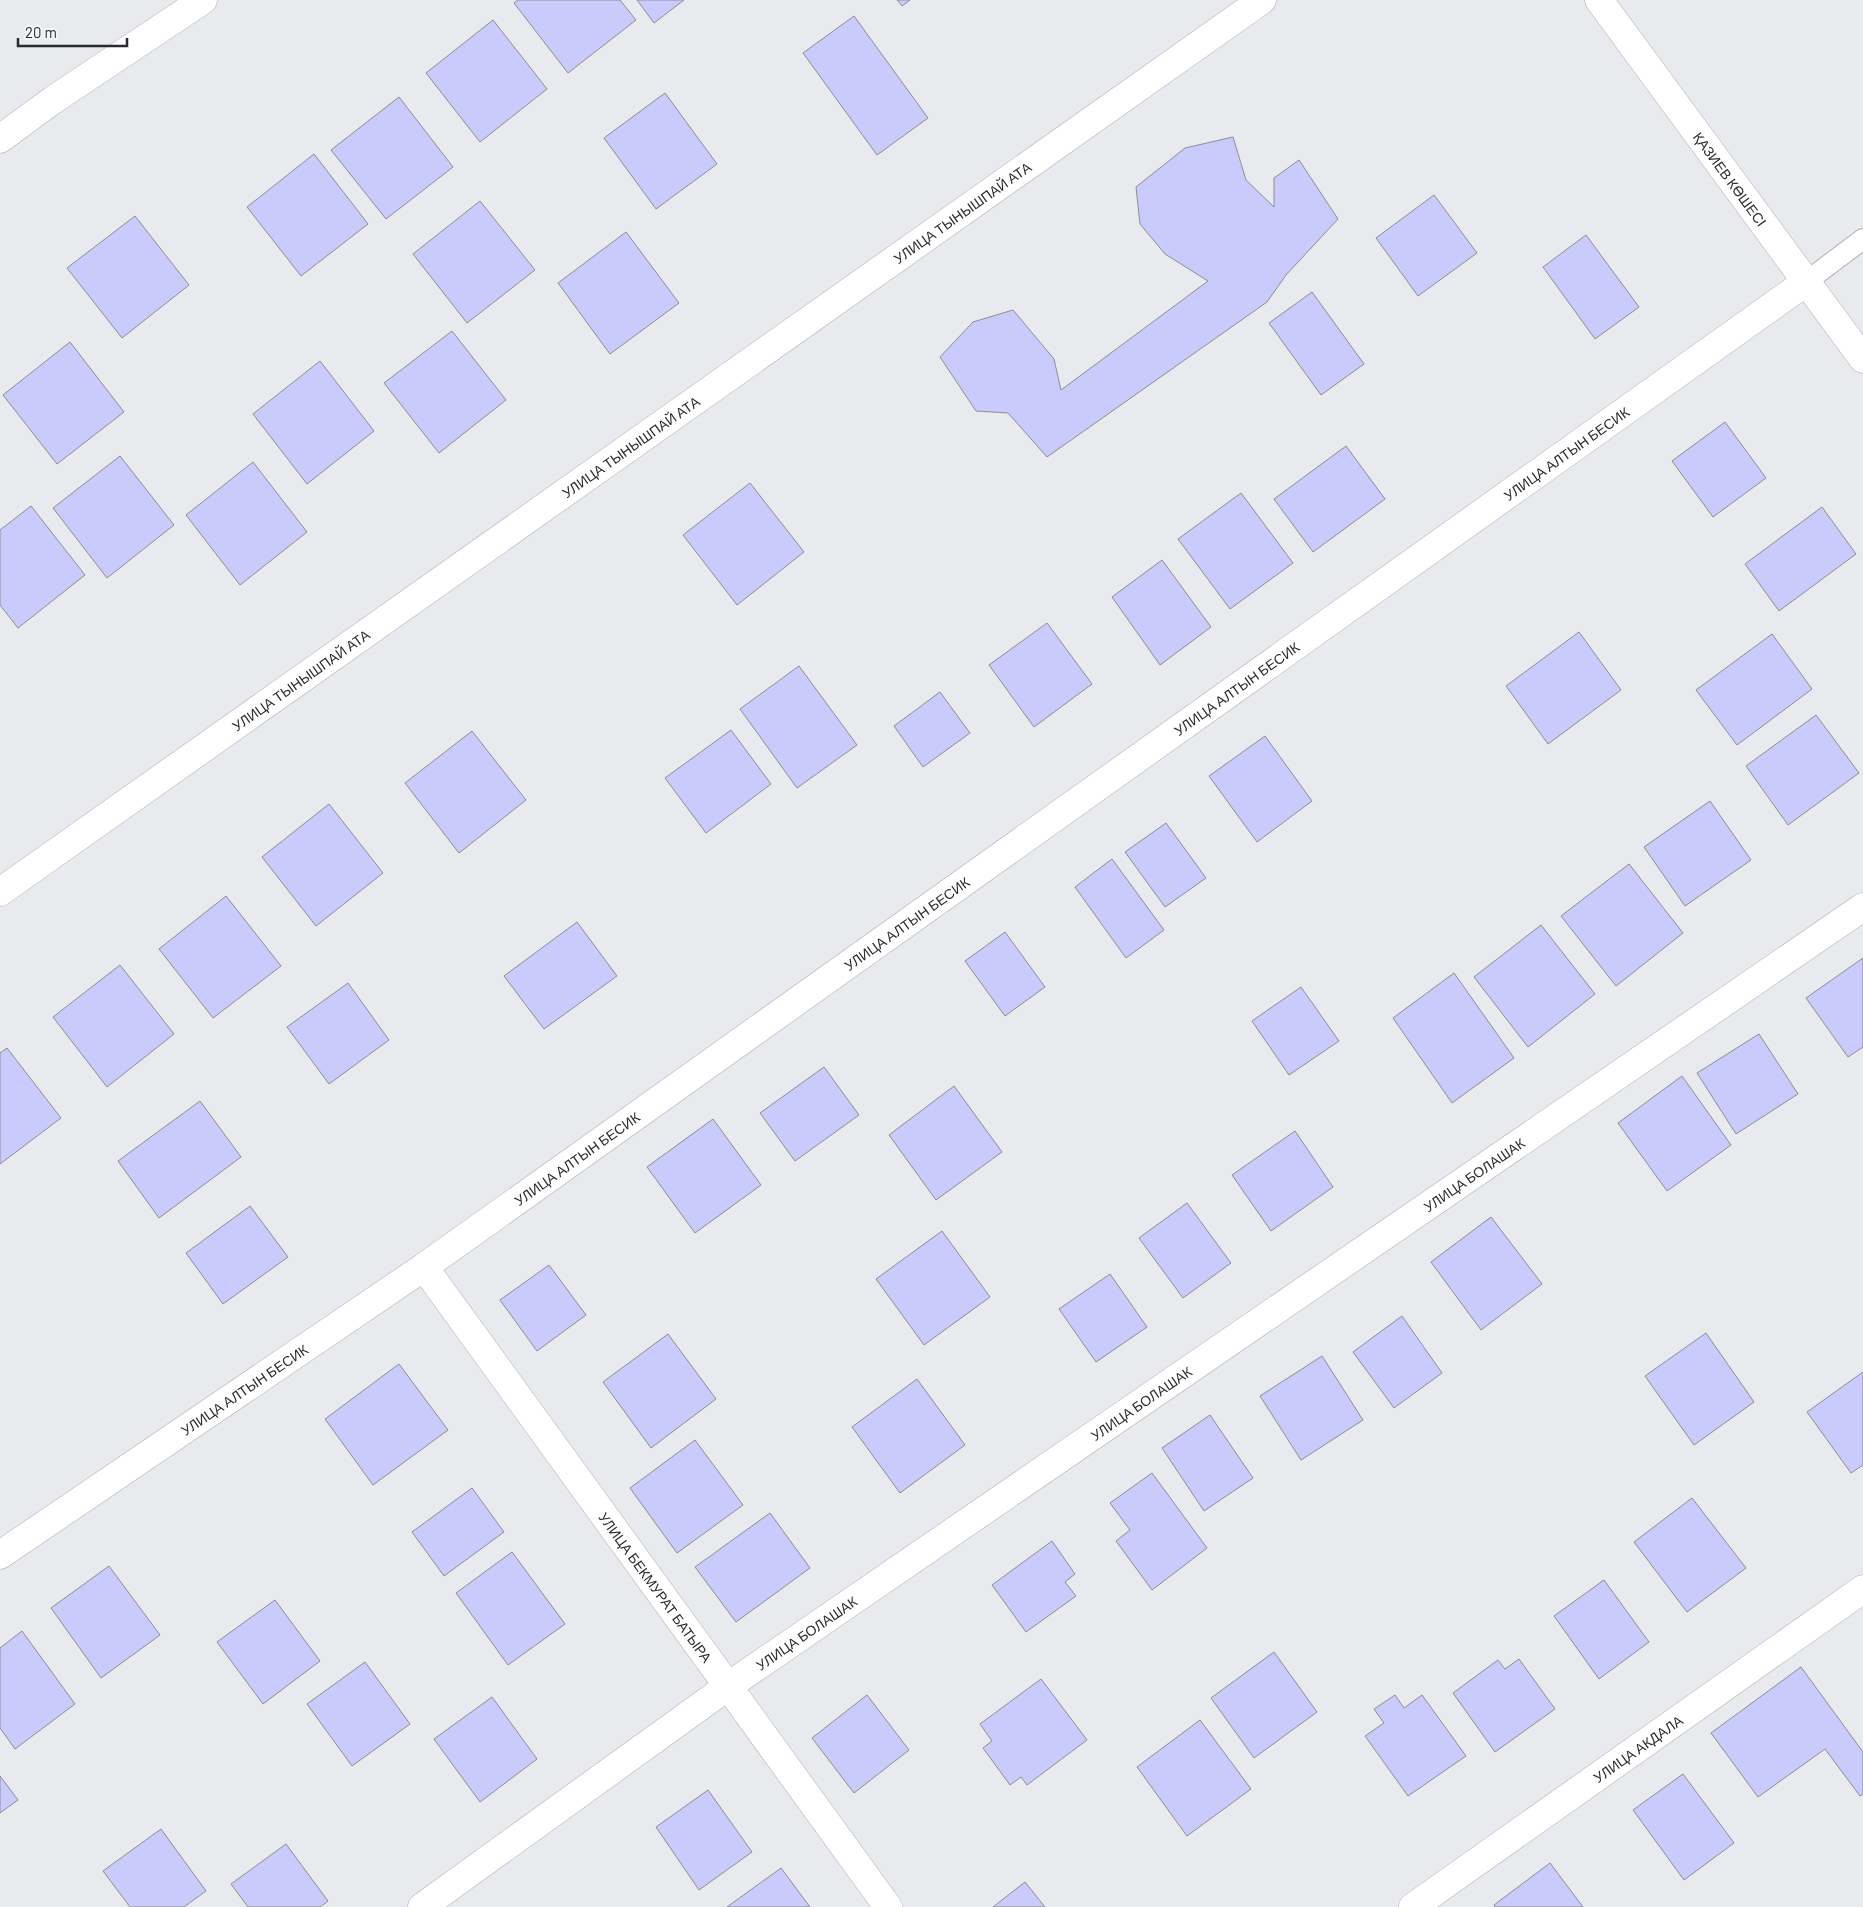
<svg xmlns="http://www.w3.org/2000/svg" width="1863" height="1907" font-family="Barlow,sans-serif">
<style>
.building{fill:#c9cbfd;stroke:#8d8d90}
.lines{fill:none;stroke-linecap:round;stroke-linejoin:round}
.service-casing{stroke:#adafb2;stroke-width:22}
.minor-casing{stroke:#adafb2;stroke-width:29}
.tertiary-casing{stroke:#adafb2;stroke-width:29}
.service{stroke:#fff;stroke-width:20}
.minor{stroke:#fff;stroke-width:28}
.tertiary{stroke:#fff;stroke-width:28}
.labels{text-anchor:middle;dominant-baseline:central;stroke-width:4;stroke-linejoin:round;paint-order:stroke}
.street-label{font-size:14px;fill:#2a2b2c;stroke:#f5f7fa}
</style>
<rect width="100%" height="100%" fill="#e8eaed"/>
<!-- building -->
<g class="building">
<path d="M518 0H620L636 20 568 73 514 3Z"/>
<path d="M637 0H684L654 23Z"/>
<path d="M897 0H910L902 6Z"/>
<path d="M854 16 928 118 877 155 803 53Z"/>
<path d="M493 20 547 89 480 142 426 73Z"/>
<path d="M665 93 717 164 656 209 604 138Z"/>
<path d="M399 97 453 167 386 219 331 150Z"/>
<path d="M1233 137 1246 180 1274 207V178L1299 160 1338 219 1286 275 1267 302 1047 457 1008 413 976 411 940 357 973 322 1013 310 1054 359 1061 390 1208 281 1165 254 1140 224 1136 187 1185 148Z"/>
<path d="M314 154 368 224 301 276 247 207Z"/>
<path d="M1434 195 1477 253 1418 296 1376 238Z"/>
<path d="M480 201 535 270 467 323 413 254Z"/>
<path d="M135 216 189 285 122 338 67 268Z"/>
<path d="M626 232 679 303 610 354 558 283Z"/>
<path d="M1586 235 1639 307 1595 339 1543 267Z"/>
<path d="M1312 292 1364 364 1321 395 1269 323Z"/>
<path d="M452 331 506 400 439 453 384 383Z"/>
<path d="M70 342 124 412 57 464 3 395Z"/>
<path d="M320 361 374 431 307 484 253 414Z"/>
<path d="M1725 422 1766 478 1713 517 1672 461Z"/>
<path d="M1346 446 1385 499 1313 552 1274 499Z"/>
<path d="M120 456 174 525 107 578 53 508Z"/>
<path d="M253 462 307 532 240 585 186 515Z"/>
<path d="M750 483 804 552 737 605 683 535Z"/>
<path d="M1241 493 1293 563 1230 609 1178 539Z"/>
<path d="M31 506 85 575 18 628 0 605V530Z"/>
<path d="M1822 507 1856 554 1779 611 1745 564Z"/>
<path d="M1162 560 1211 627 1160 665 1112 597Z"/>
<path d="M1047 623 1092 684 1034 727 989 665Z"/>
<path d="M1579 632 1621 690 1548 744 1506 686Z"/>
<path d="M1772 634 1812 689 1737 745 1696 690Z"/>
<path d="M799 666 857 745 797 788 740 709Z"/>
<path d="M940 692 970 733 923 767 894 726Z"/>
<path d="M1816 715 1859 773 1788 825 1746 766Z"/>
<path d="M731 730 771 784 706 833 665 778Z"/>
<path d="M472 731 526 800 459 853 405 783Z"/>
<path d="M1265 736 1312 801 1257 842 1209 776Z"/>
<path d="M1710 801 1751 860 1685 906 1644 847Z"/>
<path d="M329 804 383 873 316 926 262 857Z"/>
<path d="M1166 823 1206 878 1165 907 1125 852Z"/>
<path d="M1112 859 1164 930 1126 958 1075 887Z"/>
<path d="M1629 864 1683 933 1616 986 1561 916Z"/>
<path d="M226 896 281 966 213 1018 159 949Z"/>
<path d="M577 922 617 976 544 1029 504 976Z"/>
<path d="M1541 925 1595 994 1528 1047 1474 977Z"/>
<path d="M1005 932 1045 987 1005 1016 965 961Z"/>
<path d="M1863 958V1047L1848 1057 1806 998Z"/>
<path d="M120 965 174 1034 107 1087 53 1017Z"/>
<path d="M1454 973 1514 1058 1452 1103 1393 1018Z"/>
<path d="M348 983 389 1040 329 1084 287 1027Z"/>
<path d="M1301 987 1339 1041 1289 1075 1252 1021Z"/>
<path d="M1759 1034 1798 1094 1736 1134 1697 1073Z"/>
<path d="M7 1048 61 1118 0 1164V1053Z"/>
<path d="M824 1067 859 1115 795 1161 760 1113Z"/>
<path d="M1682 1076 1731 1145 1667 1191 1618 1123Z"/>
<path d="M954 1086 1002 1152 936 1200 889 1135Z"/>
<path d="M200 1101 241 1157 159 1218 118 1161Z"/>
<path d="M713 1119 761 1185 695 1233 647 1167Z"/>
<path d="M1295 1131 1333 1187 1271 1231 1232 1175Z"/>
<path d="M1187 1203 1231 1263 1183 1298 1139 1238Z"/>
<path d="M250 1206 288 1257 223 1304 186 1253Z"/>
<path d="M1491 1217 1542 1284 1481 1330 1431 1262Z"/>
<path d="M942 1231 990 1297 924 1345 876 1279Z"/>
<path d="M549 1265 586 1315 537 1351 500 1300Z"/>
<path d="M1110 1274 1147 1327 1096 1362 1059 1309Z"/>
<path d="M1402 1316 1442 1373 1394 1408 1353 1352Z"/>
<path d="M1706 1333 1754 1402 1694 1445 1645 1376Z"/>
<path d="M668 1334 716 1399 651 1448 603 1382Z"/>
<path d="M1322 1356 1363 1420 1301 1460 1260 1396Z"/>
<path d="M399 1364 448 1430 373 1485 325 1419Z"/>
<path d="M1863 1372V1465L1851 1473 1807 1412Z"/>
<path d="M917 1379 965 1445 900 1493 852 1427Z"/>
<path d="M1210 1415 1253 1478 1204 1511 1162 1448Z"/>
<path d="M695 1440 743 1505 677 1553 630 1488Z"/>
<path d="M1152 1473 1207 1548 1152 1590 1116 1541 1130 1530 1110 1503Z"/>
<path d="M472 1488 504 1532 444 1576 412 1532Z"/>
<path d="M1692 1498 1746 1568 1687 1612 1634 1542Z"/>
<path d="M770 1513 810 1568 736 1622 695 1567Z"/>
<path d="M1052 1541 1075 1574 1065 1582 1076 1596 1026 1632 992 1585Z"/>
<path d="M512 1552 565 1624 508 1665 456 1593Z"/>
<path d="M109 1566 160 1635 101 1678 51 1608Z"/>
<path d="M1604 1580 1649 1642 1599 1679 1554 1616Z"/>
<path d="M275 1600 320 1661 263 1704 217 1642Z"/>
<path d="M22 1631 75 1704 15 1749 0 1728V1648Z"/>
<path d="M1274 1652 1317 1712 1254 1758 1211 1698Z"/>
<path d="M1519 1659 1555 1709 1495 1752 1453 1693 1498 1660 1505 1669Z"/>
<path d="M365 1662 410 1724 352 1766 307 1704Z"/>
<path d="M1801 1667 1863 1752V1794L1860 1796 1825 1749 1758 1797 1711 1733Z"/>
<path d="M1041 1679 1087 1740 1027 1785 1021 1777 1010 1785 983 1748 992 1741 980 1724Z"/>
<path d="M867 1695 909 1750 854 1793 812 1738Z"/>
<path d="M1395 1695 1404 1708 1422 1695 1466 1756 1408 1796 1365 1736 1384 1723 1374 1709Z"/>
<path d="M492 1697 537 1759 480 1802 434 1739Z"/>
<path d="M1200 1720 1251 1789 1187 1836 1137 1767Z"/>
<path d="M1683 1774 1734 1843 1684 1880 1633 1810Z"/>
<path d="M0 1776 18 1800 0 1813Z"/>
<path d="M708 1790 752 1852 699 1890 656 1827Z"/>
<path d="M161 1829 206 1891 184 1907H130L103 1871Z"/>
<path d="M286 1844 328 1901 320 1907H248L231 1884Z"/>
<path d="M1550 1863 1583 1907H1495L1494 1905Z"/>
<path d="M781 1868 810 1907H727Z"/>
<path d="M1025 1882 1045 1907H993Z"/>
</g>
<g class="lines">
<!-- service casing -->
<g class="service-casing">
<path id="service" d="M1806 282 1863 239"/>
</g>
<!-- minor casing -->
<g class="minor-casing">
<g id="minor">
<path d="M0 139 53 100 203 0"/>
<path id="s1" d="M0 892 1262 0"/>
<path id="s2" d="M424 1267 888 1907"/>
<path id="s3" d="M0 1555 424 1267 1806 282"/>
<path id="s4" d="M422 1907 727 1687 1863 907"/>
<path id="s5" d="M1413 1907 1863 1589"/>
</g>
</g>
<!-- tertiary casing -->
<g class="tertiary-casing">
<g id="tertiary">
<path id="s6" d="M1599 0 1863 359"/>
</g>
</g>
<!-- service -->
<use href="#service" class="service"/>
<!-- minor -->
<use href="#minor" class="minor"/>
<!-- tertiary -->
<use href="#tertiary" class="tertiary"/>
</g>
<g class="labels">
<!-- street labels -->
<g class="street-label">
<text stroke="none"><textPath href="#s6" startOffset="222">ҚАЗИЕВ КӨШЕСІ</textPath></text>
<text stroke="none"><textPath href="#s1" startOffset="1178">УЛИЦА ТЫНЫШПАЙ АТА</textPath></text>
<text stroke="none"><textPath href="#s1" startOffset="772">УЛИЦА ТЫНЫШПАЙ АТА</textPath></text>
<text stroke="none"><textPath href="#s3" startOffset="1915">УЛИЦА АЛТЫН БЕСИК</textPath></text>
<text stroke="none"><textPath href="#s1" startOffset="368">УЛИЦА ТЫНЫШПАЙ АТА</textPath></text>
<text stroke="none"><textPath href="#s3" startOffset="1510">УЛИЦА АЛТЫН БЕСИК</textPath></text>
<text stroke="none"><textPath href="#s3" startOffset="1105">УЛИЦА АЛТЫН БЕСИК</textPath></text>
<text stroke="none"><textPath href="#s3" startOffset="700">УЛИЦА АЛТЫН БЕСИК</textPath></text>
<text stroke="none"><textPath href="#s4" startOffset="1282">УЛИЦА БОЛАШАК</textPath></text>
<text stroke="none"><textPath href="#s3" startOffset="295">УЛИЦА АЛТЫН БЕСИК</textPath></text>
<text stroke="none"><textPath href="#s4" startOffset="878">УЛИЦА БОЛАШАК</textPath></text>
<text stroke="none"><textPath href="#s2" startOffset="395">УЛИЦА БЕКМУРАТ БАТЫРА</textPath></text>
<text stroke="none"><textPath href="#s4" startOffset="472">УЛИЦА БОЛАШАК</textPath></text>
<text stroke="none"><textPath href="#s5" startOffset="275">УЛИЦА АКДАЛА</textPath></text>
</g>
</g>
<!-- scale -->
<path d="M18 38v8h109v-8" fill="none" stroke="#2a2b2c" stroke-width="2.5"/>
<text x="25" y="38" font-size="15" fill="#2a2b2c" stroke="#f5f7fa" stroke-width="4" paint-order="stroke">20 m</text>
</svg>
